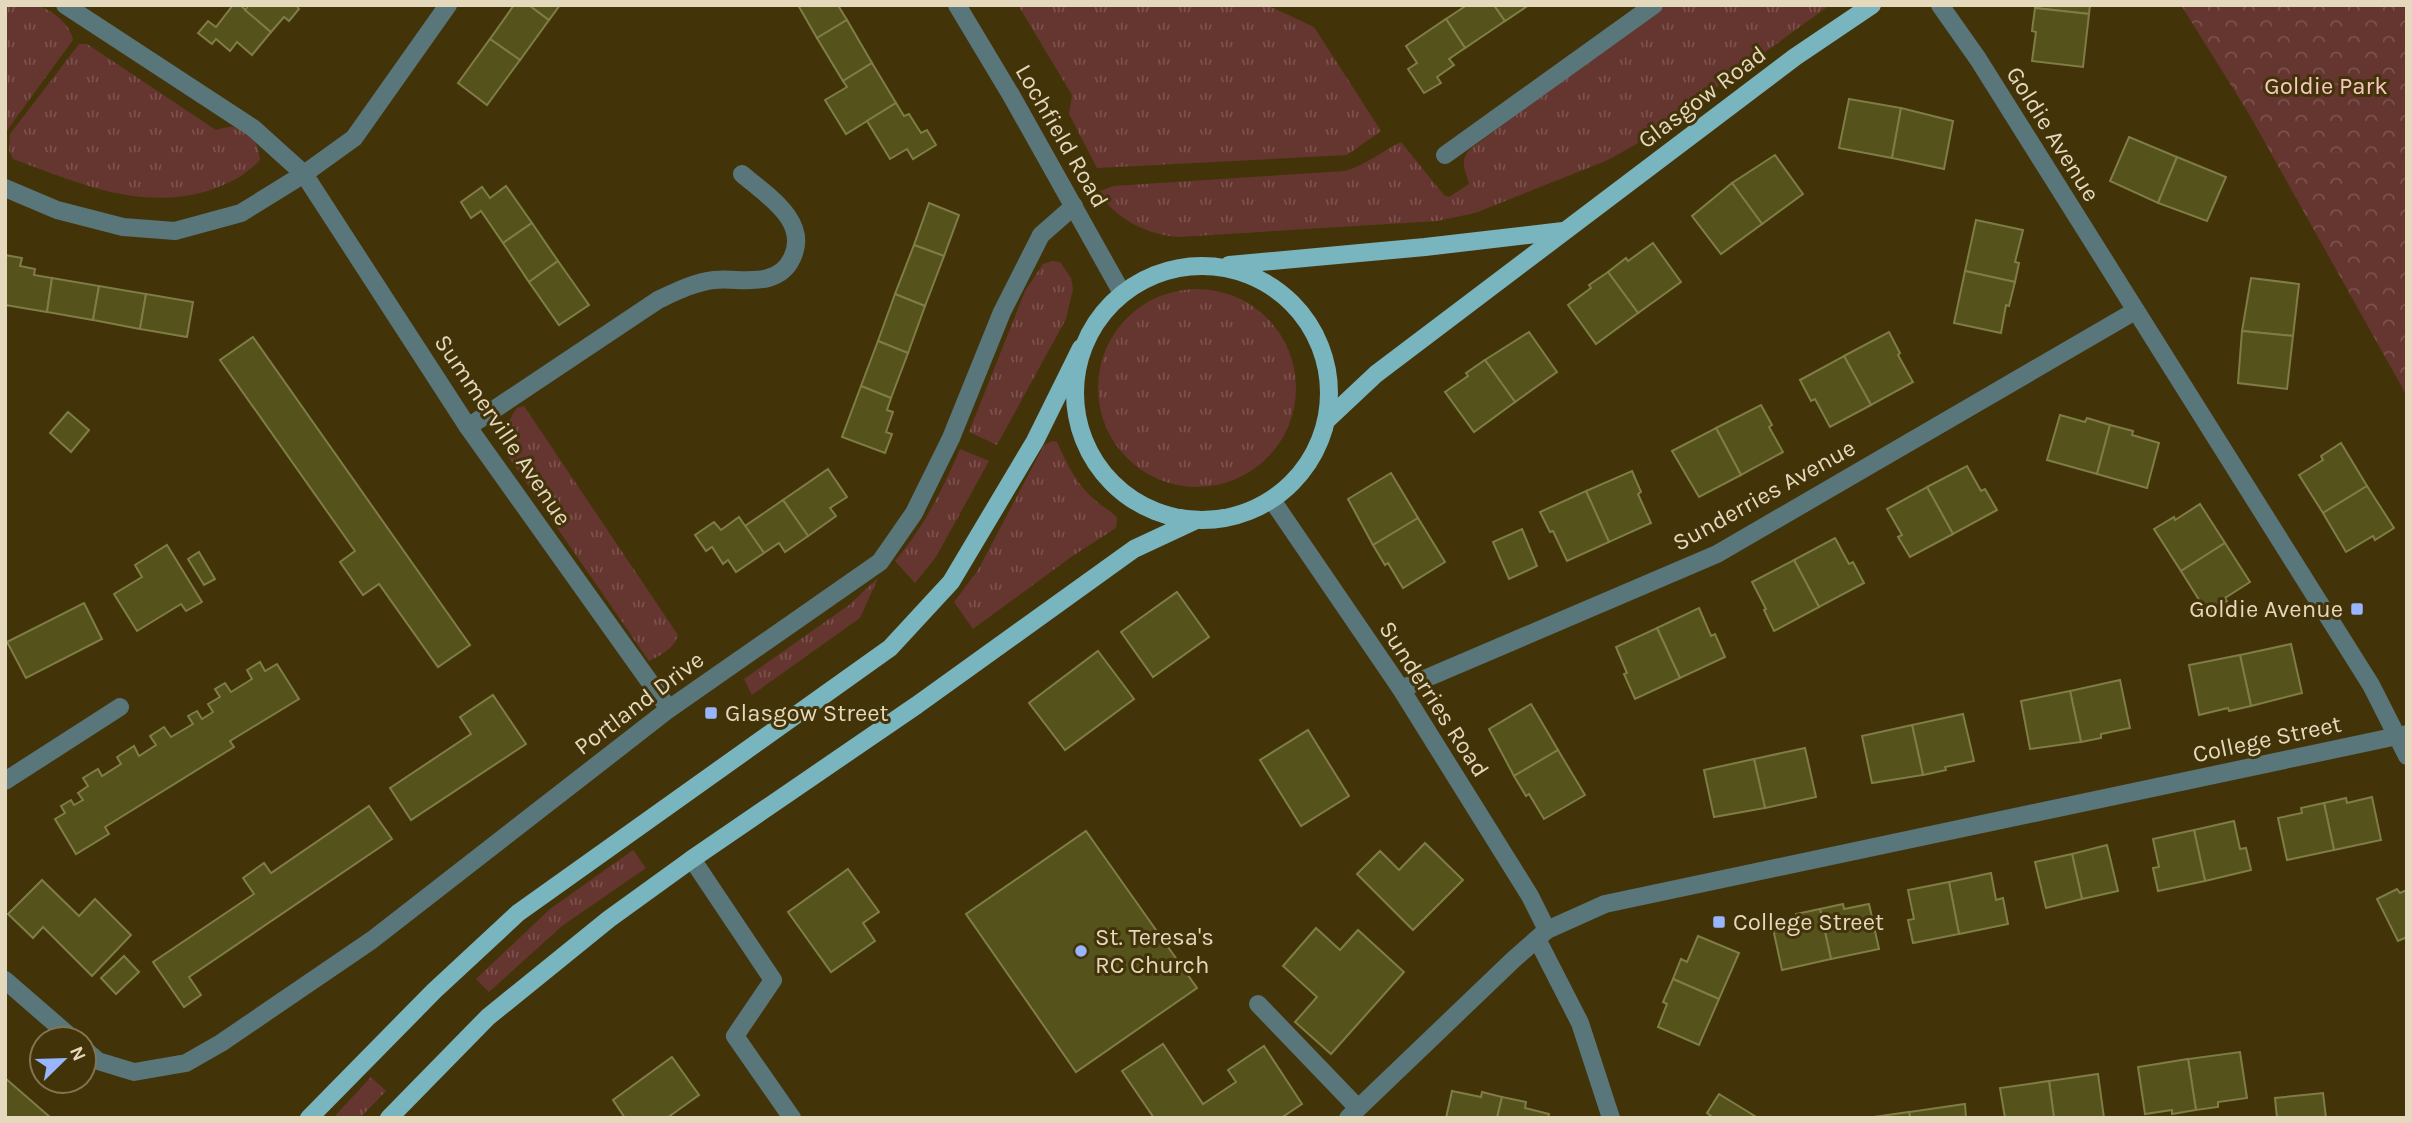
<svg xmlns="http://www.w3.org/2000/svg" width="2412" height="1123" font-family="Karla,sans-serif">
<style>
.grass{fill:url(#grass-tufts)}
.park{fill:url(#park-crowns)}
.building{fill:#55521b;stroke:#7f7d46;stroke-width:2}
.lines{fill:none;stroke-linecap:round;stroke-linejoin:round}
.minor{stroke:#59767a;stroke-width:18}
.major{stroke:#78b5be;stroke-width:18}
.poi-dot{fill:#98b6fd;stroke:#433309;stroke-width:2.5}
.labels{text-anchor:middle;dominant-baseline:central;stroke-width:6;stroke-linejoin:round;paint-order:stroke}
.park-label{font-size:24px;fill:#f8c7c1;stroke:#433309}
.street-label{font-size:24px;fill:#e4d8bd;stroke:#433309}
.poi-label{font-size:24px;fill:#e4d8bd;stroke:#433309;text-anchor:start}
</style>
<defs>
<pattern id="grass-tufts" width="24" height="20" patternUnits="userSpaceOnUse" patternTransform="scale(1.75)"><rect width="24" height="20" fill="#653530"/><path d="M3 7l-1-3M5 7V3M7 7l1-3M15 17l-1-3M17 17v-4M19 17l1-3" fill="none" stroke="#7b524c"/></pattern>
<pattern id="park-crowns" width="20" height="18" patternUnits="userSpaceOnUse" patternTransform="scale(1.75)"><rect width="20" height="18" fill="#653530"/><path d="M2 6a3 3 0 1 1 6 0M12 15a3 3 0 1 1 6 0" fill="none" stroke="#7b524c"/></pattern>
</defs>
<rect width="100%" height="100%" fill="#433309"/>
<!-- grass -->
<g class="grass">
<path d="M5 5C15 5 30 3 39 6 53 11 71 25 73 40L5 133Z"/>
<path d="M1018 5H1267L1314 27 1381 131 1347 155 1097 168 1069 114 1072 95Z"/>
<path d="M1663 5H1830L1647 138 1608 160 1475 213 1437 221 1177 237C1146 234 1116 219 1098 192L1113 186 1345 171C1366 165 1382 151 1401 142L1444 195 1449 197 1469 184C1466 170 1459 163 1469 150Z"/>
<path d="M79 44H87L216 130C221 129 229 126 234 127 251 127 259 146 260 160 247 174 233 182 216 188 146 214 78 183 13 159L9 151 10 134Z"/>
<path d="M1052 261 1060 262 1071 278 1073 289 1066 319 997 445 969 432 1025 291 1043 264Z"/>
<circle cx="1197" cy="388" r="99"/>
<path d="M524 406 678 635C674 649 661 655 649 661L509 458C504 438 505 424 517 408Z"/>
<path d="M1052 441 1057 442C1067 464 1076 484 1095 500 1102 507 1111 510 1117 518L1116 528 1071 557 973 629 954 602 978 570 1044 445Z"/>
<path d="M960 449 989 461 936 557 915 583 895 561C923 528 943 489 960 449Z"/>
<path d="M878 578 860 618 752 695 744 679 849 605Z"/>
<path d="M633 850 646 868 562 926 489 992 476 979 550 909Z"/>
<path d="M371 1077 386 1091 360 1118H333Z"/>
</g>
<!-- park -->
<path class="park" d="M2181 5H2407V396L2249 114Z"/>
<!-- building -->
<g class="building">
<path d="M233 5H240L271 32 252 55 237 42 230 51 216 39 212 44 198 33 208 21 216 27Z"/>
<path d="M249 5H296L299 9 289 21 284 17 271 32 245 10Z"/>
<path d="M514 5H529L549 20 520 60 490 39Z"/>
<path d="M529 5H560L549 20Z"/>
<path d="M798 5H841L839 7 847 20 817 38Z"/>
<path d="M1467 5H1494L1505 21 1465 48 1446 19Z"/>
<path d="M1494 5H1529L1505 21Z"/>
<path d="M2035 5H2090L2089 14 2035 8Z"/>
<path d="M2035 8 2089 14 2083 67 2032 61 2036 32 2032 31Z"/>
<path d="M1446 19 1465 48 1449 59 1454 65 1437 77 1441 83 1424 93 1408 69 1417 63 1406 46Z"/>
<path d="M847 20 872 63 843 81 817 38Z"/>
<path d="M490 39 520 60 487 105 458 83Z"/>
<path d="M872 63 896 103 846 134 825 100 847 87 843 81Z"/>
<path d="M1849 99 1901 108 1892 158 1839 148Z"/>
<path d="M896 103 904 116 909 114 921 133 927 130 936 145 913 159 907 149 890 159 867 121Z"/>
<path d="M1901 108 1953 121 1944 169 1892 158Z"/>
<path d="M2129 137 2177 157 2158 203 2110 181Z"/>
<path d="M1775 155 1803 194 1762 224 1732 183Z"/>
<path d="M2177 157 2226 177 2207 221 2158 203Z"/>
<path d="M1732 183 1762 224 1721 254 1692 216Z"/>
<path d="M506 186 532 223 503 243 481 211 471 218 461 202 482 187 490 198Z"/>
<path d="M929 203 959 215 944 256 914 245Z"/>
<path d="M1976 220 2023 230 2015 262 2019 263 2015 282 1965 271Z"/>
<path d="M532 223 558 261 529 282 503 243Z"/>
<path d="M1653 243 1681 282 1638 313 1608 272 1626 258 1628 261Z"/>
<path d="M914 245 944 256 925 306 895 294Z"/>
<path d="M5 255 22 258 20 266 35 269 34 275 52 278 47 312 5 305Z"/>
<path d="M558 261 589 305 559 325 529 282Z"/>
<path d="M1965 271 2015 282 2009 306 2006 305 2001 333 1954 323Z"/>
<path d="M1608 272 1638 313 1596 344 1568 305 1591 288 1589 285Z"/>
<path d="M52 278 99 286 93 320 47 312Z"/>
<path d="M2251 278 2299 284 2293 336 2242 331Z"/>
<path d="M99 286 146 294 140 329 93 320Z"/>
<path d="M146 294 193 302 187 337 140 329Z"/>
<path d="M895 294 925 306 908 353 878 341Z"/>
<path d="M2242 331 2293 336 2287 389 2238 383Z"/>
<path d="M1529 332 1557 372 1515 402 1485 360Z"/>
<path d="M1889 332 1900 353 1898 355 1913 382 1871 405 1844 356Z"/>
<path d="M253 337 470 645 438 667 379 584 363 595 340 562 355 551 220 360Z"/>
<path d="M878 341 908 353 891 398 861 386Z"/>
<path d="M1844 356 1871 405 1830 427 1815 399 1811 401 1800 380Z"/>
<path d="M1485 360 1515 402 1474 432 1445 392 1468 376 1466 373Z"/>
<path d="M861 386 891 398 887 410 893 412 886 432 892 434 885 453 842 437Z"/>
<path d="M1761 405 1772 425 1769 427 1783 452 1741 475 1716 428Z"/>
<path d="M68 412 89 430 71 452 50 433Z"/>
<path d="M2060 415 2085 422 2087 418 2110 425 2097 474 2047 460Z"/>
<path d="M2110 425 2133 431 2132 435 2159 443 2147 488 2097 474Z"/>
<path d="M1716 428 1741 475 1699 497 1672 451Z"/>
<path d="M2341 443 2367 486 2323 513 2299 475 2323 460 2321 456Z"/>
<path d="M1967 466 1981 491 1985 489 1997 510 1953 534 1927 487Z"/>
<path d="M828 469 847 497 830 508 836 516 808 536 783 500Z"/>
<path d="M1632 471 1641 492 1638 494 1651 523 1609 542 1586 491Z"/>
<path d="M1391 473 1418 518 1373 545 1348 499Z"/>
<path d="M2367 486 2394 528 2375 540 2373 536 2346 552 2323 513Z"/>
<path d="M1927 487 1953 534 1910 557 1898 537 1902 535 1887 509Z"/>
<path d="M1586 491 1609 542 1567 561 1553 531 1550 532 1540 512Z"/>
<path d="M783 500 808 536 785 552 779 543 764 553 745 526Z"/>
<path d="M2200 504 2225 543 2181 571 2154 529 2174 517 2175 520Z"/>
<path d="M739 517 764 553 736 572 728 560 723 564 712 547 706 551 695 535 714 522 721 530Z"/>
<path d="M1418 518 1445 562 1403 588 1388 563 1385 565 1373 545Z"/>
<path d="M1522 529 1537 566 1509 579 1493 542Z"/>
<path d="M1835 538 1849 564 1853 562 1864 583 1819 607 1794 560Z"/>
<path d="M2225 543 2250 582 2225 598 2227 601 2208 614 2181 571Z"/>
<path d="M167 545 202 602 186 611 181 604 137 631 114 594 142 577 135 565Z"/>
<path d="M199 552 215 579 204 585 188 559Z"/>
<path d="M1794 560 1819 607 1774 631 1764 610 1766 609 1752 582Z"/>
<path d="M1177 592 1209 637 1153 677 1121 632Z"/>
<path d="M84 603 102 639 26 678 7 642Z"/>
<path d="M1699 608 1711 636 1715 634 1725 657 1680 678 1657 628Z"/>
<path d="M1657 628 1680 678 1635 699 1624 674 1627 673 1616 647Z"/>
<path d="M2291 644 2302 693 2251 706 2240 655Z"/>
<path d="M1098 651 1134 699 1065 750 1029 703Z"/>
<path d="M2240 655 2251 706 2229 711 2228 708 2199 715 2189 665Z"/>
<path d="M260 662 265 671 277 664 299 699 230 741 234 747 105 827 109 834 76 854 55 819 65 813 61 806 71 800 74 805 83 800 78 793 88 786 83 778 98 769 102 776 121 764 117 757 134 746 139 756 156 745 150 736 164 727 171 737 193 724 188 716 197 711 202 719 213 712 208 704 220 697 215 689 225 683 231 692 252 679 247 670Z"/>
<path d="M2120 680 2130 728 2101 734V738L2081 742 2070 691Z"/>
<path d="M2070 691 2081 742 2030 749 2021 701Z"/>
<path d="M493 695 526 744 411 820 390 788 471 734 460 717Z"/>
<path d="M1531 704 1558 750 1514 776 1489 729Z"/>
<path d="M1963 714 1974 761 1945 767 1946 770 1923 775 1912 725Z"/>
<path d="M1912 725 1923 775 1872 783 1862 736Z"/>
<path d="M1308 730 1349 796 1301 826 1260 760Z"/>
<path d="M1805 748 1816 797 1765 808 1754 759Z"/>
<path d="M1558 750 1585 795 1544 819 1529 794 1526 796 1514 776Z"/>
<path d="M1754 759 1765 808 1714 817 1704 770Z"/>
<path d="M2372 797 2381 840 2334 850 2324 803 2346 798 2347 803Z"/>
<path d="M2324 803 2334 850 2287 860 2278 818 2302 813 2301 808Z"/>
<path d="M369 806 392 839 189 977 201 995 184 1007 153 962 254 894 243 878 264 863 271 873Z"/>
<path d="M2234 821 2240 849 2246 848 2251 870 2205 881 2194 830Z"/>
<path d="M2194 830 2205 881 2158 891 2153 868 2159 867 2153 839Z"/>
<path d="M1086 831 1197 988 1076 1072 966 914Z"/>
<path d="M1425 843 1463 880 1413 930 1357 874 1380 851 1399 870Z"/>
<path d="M2107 845 2118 891 2082 899 2072 854Z"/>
<path d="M2072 854 2082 899 2046 908 2035 862Z"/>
<path d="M848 869 879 912 863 923 875 941 831 972 788 912Z"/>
<path d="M1991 873 1996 900 2003 898 2008 924 1959 934 1949 882Z"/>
<path d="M42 880 79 916 95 899 131 935 92 976 43 927 33 938 8 914Z"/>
<path d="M1949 882 1959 934 1913 943 1908 920 1914 919 1908 890Z"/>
<path d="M2397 889 2400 893 2407 890V937L2398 941 2377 899Z"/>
<path d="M1843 904 1844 909 1869 904 1879 949 1831 959 1820 909Z"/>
<path d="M1820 909 1831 959 1782 970 1772 924 1797 919 1796 914Z"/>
<path d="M1316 928 1340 950 1358 930 1404 972 1331 1054 1295 1022 1317 997 1283 966Z"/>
<path d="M1698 936 1739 953 1719 999 1673 979 1681 959 1687 962Z"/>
<path d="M124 956 139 972 116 994 101 978Z"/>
<path d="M1673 979 1719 999 1699 1045 1658 1027 1667 1004 1663 1002Z"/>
<path d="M1163 1044 1203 1104 1236 1082 1228 1070 1264 1046 1302 1104 1281 1118H1154L1122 1071Z"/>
<path d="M2240 1052 2247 1098 2218 1102V1107L2196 1110 2188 1059Z"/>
<path d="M672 1057 699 1095 667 1118H625L613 1100Z"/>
<path d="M2188 1059 2196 1110 2172 1114V1110L2145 1114 2138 1067Z"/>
<path d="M2098 1074 2104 1118H2054L2049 1081Z"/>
<path d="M5 1078 51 1118H5Z"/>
<path d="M2049 1081 2054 1118H2005L2000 1088Z"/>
<path d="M1452 1091 1481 1097 1482 1092 1502 1097 1497 1118H1446Z"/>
<path d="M2323 1093 2326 1118H2277L2275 1098Z"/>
<path d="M1719 1094 1758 1118H1710L1711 1116 1707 1113Z"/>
<path d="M1502 1097 1526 1102 1525 1108 1549 1114 1548 1118H1497Z"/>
<path d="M1965 1104 1966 1118H1910L1909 1112Z"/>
<path d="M1909 1112 1910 1118H1867Z"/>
</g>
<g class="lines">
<!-- minor -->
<g class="minor">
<path d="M65 5 253 128 304 174 468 427 669 709"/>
<path d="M957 5 1011 95 1122 293"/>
<path d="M1940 5 1978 59 2371 685 2407 756"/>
<path d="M1445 155 1654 5"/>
<path d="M5 188 57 210 123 227 175 231 241 213 304 174 354 138 448 5"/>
<path d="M468 427 658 300C675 292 695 282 714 280 732 278 750 283 768 278 779 275 787 269 792 258 810 221 766 195 742 174"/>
<path d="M1272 500 1401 689 1530 896 1547 930"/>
<path d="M1401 689 1717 554 2135 311"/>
<path d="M5 781 120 707"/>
<path d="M692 859 773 980 735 1036 792 1118"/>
<path d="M1537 939 1580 1023 1611 1118"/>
<path d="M5 980 73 1039"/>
<path d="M1258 1004 1357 1107"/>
<path d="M84 1049 98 1061 134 1072 186 1063 221 1043 372 940 669 709 880 562 914 513 951 438 1002 312 1041 235 1074 206"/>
<path d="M1348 1118 1513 960 1547 930 1605 904 2407 734"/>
</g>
<!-- major -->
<g class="major">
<path d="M1229 265 1425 247 1563 231"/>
<circle cx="1202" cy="393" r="127"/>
<path d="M1327 420 1376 374 1795 57 1872 5"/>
<path d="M309 1118 434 991 518 913 890 648 951 582 1035 441 1081 348"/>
<path d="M389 1118 488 1017 609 919 692 859 917 705 1134 549 1194 521"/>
</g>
</g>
<!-- markers -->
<g class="poi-dot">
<rect x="2350" y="602" width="14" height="14" rx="3.5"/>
<rect x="704" y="706" width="14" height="14" rx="3.5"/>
<rect x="1712" y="915" width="14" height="14" rx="3.5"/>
<circle cx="1081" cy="951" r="7"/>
</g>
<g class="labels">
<!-- park labels -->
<g class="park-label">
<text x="2326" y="86">Goldie Park</text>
</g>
<!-- street labels -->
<g class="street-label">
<text transform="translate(1702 97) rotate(-37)">Glasgow Road</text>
<text transform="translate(2053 134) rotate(58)">Goldie Avenue</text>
<text transform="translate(1062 136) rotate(60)">Lochfield Road</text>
<text transform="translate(503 430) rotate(56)">Summerville Avenue</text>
<text transform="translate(1764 495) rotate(-29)">Sunderries Avenue</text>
<text transform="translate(1434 699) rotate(57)">Sunderries Road</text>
<text transform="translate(639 703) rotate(-37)">Portland Drive</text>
<text transform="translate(2267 739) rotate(-12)">College Street</text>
</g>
<!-- poi labels -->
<g class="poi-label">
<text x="2343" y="609" text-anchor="end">Goldie Avenue</text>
<text x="725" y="713">Glasgow Street</text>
<text x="1733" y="922">College Street</text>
<text x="1095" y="937">St. Teresa's<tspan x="1095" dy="28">RC Church</tspan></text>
</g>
</g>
<!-- border -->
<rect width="2412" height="1123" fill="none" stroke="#e4d8bd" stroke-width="14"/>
<!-- north arrow -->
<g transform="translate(63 1060) rotate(67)"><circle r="33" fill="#433309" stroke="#837551" stroke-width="2"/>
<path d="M0-5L12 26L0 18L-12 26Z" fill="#98b6fd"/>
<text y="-10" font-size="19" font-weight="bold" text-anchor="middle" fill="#e4d8bd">N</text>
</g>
</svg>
